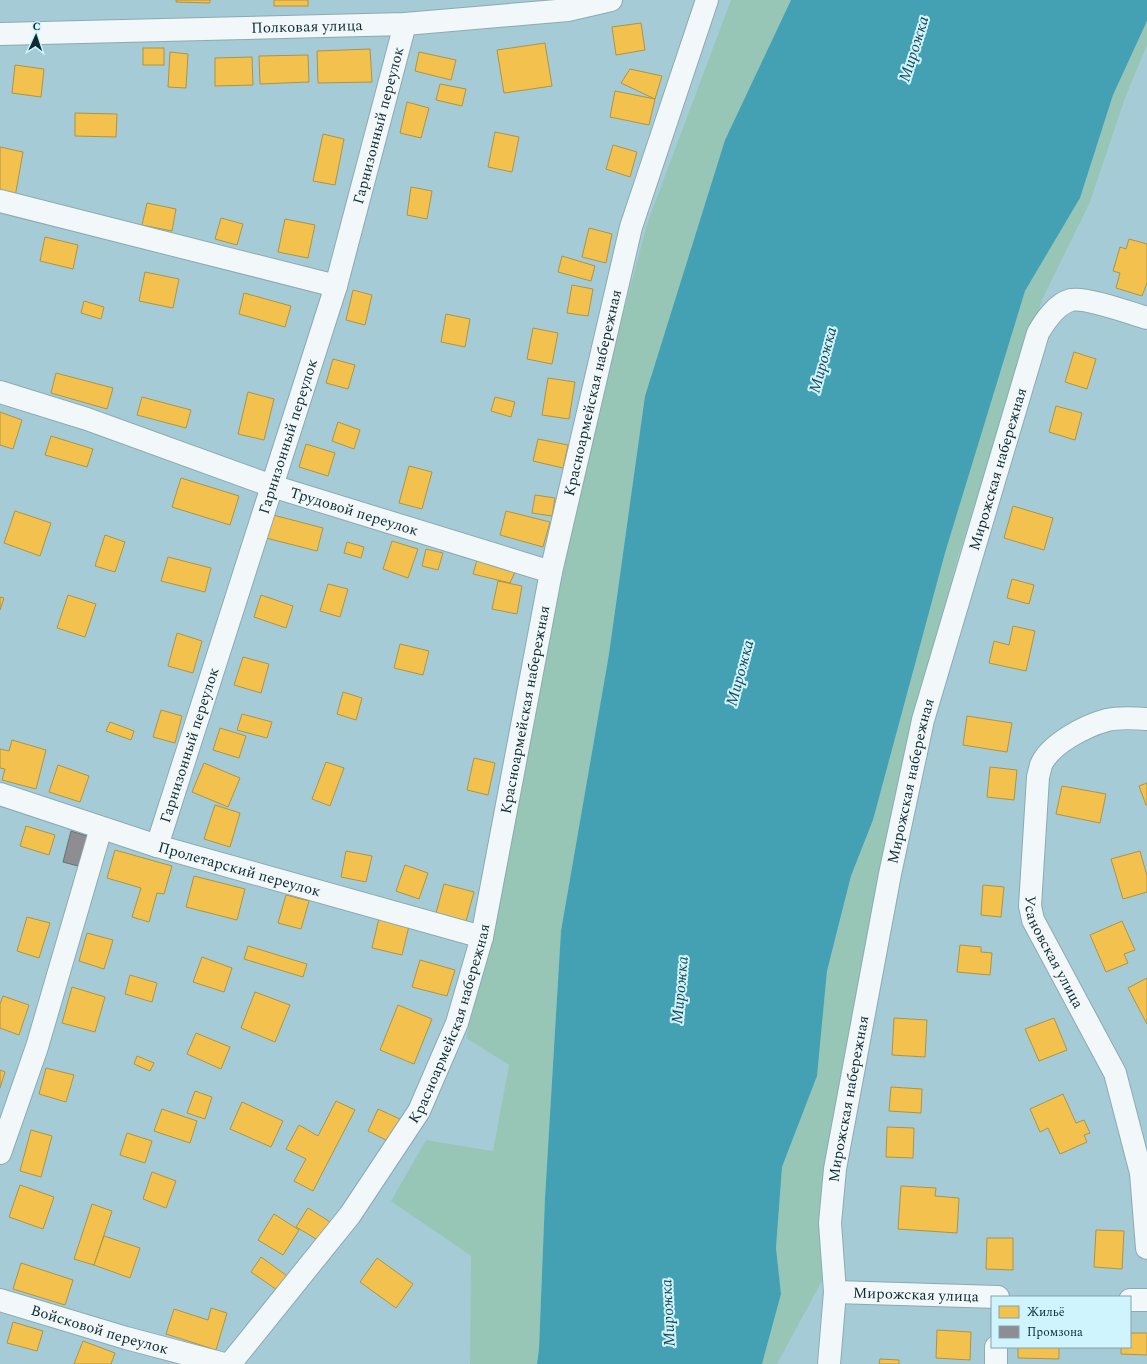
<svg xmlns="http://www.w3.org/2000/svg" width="1147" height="1364" font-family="Spectral,serif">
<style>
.green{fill:#97c6b7}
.water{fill:#44a1b4}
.homes{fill:#f2c14e;stroke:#ad9446}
.industry{fill:#8d8d92;stroke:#667076}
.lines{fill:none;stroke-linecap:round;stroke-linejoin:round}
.minor-casing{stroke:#8baab2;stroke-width:24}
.minor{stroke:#f2f7f9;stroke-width:22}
.labels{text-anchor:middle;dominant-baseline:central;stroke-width:4;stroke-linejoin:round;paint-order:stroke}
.street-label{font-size:15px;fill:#0c2c33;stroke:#d0f4fd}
.water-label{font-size:16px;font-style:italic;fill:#1a4752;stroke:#d0f4fd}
</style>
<rect width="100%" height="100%" fill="#a5ccd6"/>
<!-- green -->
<g class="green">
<path d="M731 0H791L725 140 645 396 609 654 561 931 545 1198 539 1349 537 1364H470L471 1256 391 1201 426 1140 493 1151 509 1065 466 1038 496 920 527 751 563 573 608 371 647 224Z"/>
<path d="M1147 21V45L1125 98 1090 202 1042 300 958 556 893 811 823 1171 822 1281 777 1364H762L781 1294 776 1248 782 1167 817 1076 827 971 851 876 873 820 945 553 1025 291 1080 198 1113 95Z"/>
</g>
<!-- water -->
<path class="water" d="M791 0H1147V21L1113 95 1080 198 1025 291 945 553 873 820 851 876 827 971 817 1076 782 1167 776 1248 781 1294 762 1364H537L539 1349 545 1198 561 931 609 654 645 396 725 140Z"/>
<!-- homes -->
<g class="homes">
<path d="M176 0H210V3L176 2Z"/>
<rect x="274" y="0" width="34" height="6"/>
<path d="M641 23 645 50 616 55 612 27Z"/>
<path d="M545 43 552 86 504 93 497 50Z"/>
<rect x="143" y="48" width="21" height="17"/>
<path d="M370 49 372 82 318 83 317 51Z"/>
<path d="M170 52 188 54 186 88 168 87Z"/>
<path d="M419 52 456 60 451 80 415 71Z"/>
<path d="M308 55 309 82 260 84 259 56Z"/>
<path d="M252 57 253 85 215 86V58Z"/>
<path d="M15 65 44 69 41 97 12 93Z"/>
<path d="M630 69 662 76 655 99 621 83Z"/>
<path d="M440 84 466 89 462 106 436 100Z"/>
<path d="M615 91 655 99 649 125 610 117Z"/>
<path d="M407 102 429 108 421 138 400 133Z"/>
<path d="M75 113 117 114 116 137 75 136Z"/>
<path d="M495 132 519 137 512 172 488 167Z"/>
<path d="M323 134 344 139 335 185 313 181Z"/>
<path d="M613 145 637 152 630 177 606 169Z"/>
<path d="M0 147 23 152 15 197 0 194Z"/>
<path d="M411 187 432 191 427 219 407 215Z"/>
<path d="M147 203 176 209 172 231 142 225Z"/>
<path d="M221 218 243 224 237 245 215 239Z"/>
<path d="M285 219 315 225 308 258 278 252Z"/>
<path d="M589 228 612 234 606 263 582 257Z"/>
<path d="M45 237 78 245 73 269 40 261Z"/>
<path d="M1129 239 1147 244V283L1142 296 1116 288 1120 273 1113 271 1120 247 1126 249Z"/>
<path d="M562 256 595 266 591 281 558 272Z"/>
<path d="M145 272 179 279 173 308 139 301Z"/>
<path d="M572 285 593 289 588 316 567 313Z"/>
<path d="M353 290 372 295 365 325 346 320Z"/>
<path d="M244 293 291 306 285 327 239 314Z"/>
<path d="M84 301 104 307 101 319 81 313Z"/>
<path d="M446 314 470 319 465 347 441 342Z"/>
<path d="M533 328 558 333 552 364 527 359Z"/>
<path d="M1074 352 1096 359 1087 389 1065 382Z"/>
<path d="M333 359 355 365 348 389 326 383Z"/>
<path d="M56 373 113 388 107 409 51 393Z"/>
<path d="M548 378 575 382 569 419 542 415Z"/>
<path d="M248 392 274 399 264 440 238 434Z"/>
<path d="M142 397 191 410 186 428 137 415Z"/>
<path d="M495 397 515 402 511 417 491 411Z"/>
<path d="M1056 406 1082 413 1075 440 1049 432Z"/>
<path d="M0 412 22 420 13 449 0 445Z"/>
<path d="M338 422 360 430 354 449 332 441Z"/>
<path d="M51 436 93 449 87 467 45 455Z"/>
<path d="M538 439 568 445 563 468 533 461Z"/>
<path d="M306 444 335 453 328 476 299 467Z"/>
<path d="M409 466 432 472 422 509 399 503Z"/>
<path d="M181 478 239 496 230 525 172 507Z"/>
<path d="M535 495 555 498 552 516 532 513Z"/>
<path d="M1013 506 1053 518 1044 550 1004 538Z"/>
<path d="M15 511 51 523 40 556 4 543Z"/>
<path d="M506 511 550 522 543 547 500 535Z"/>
<path d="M273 515 323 528 317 551 266 538Z"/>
<path d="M105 535 125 542 115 572 95 566Z"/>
<path d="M392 541 418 549 408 578 383 569Z"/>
<path d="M347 542 364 547 361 558 344 553Z"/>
<path d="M426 549 443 553 438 570 422 566Z"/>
<path d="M168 557 211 568 205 592 161 581Z"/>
<path d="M477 560 515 572 510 583 473 574Z"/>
<path d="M1012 579 1034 585 1029 604 1007 598Z"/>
<path d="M498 581 522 586 517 614 492 609Z"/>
<path d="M328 584 348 589 340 617 320 611Z"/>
<path d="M68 595 96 604 85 637 57 628Z"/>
<path d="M261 595 293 606 286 628 254 617Z"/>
<path d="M0 597 4 598 0 610Z"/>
<path d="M1013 626 1035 631 1026 671 989 663 994 641 1009 645Z"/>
<path d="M177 633 202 641 193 673 168 666Z"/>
<path d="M400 644 429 651 423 675 394 668Z"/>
<path d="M243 657 269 664 261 693 234 685Z"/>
<path d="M343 692 362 698 356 720 337 714Z"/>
<path d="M161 710 182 716 175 743 153 737Z"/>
<path d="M242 714 272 722 267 738 237 730Z"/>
<path d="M967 716 1012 723 1007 752 963 745Z"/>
<path d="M110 722 134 731 131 740 106 731Z"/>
<path d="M220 728 246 736 239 758 213 750Z"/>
<path d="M12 740 46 750 36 789 2 780 5 769 0 768V749L9 751Z"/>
<path d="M474 758 495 763 488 795 467 790Z"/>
<path d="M326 762 344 768 330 806 312 799Z"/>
<path d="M204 763 240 778 228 807 192 792Z"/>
<path d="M58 765 89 776 80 802 49 792Z"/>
<path d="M990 767 1017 770 1014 800 987 797Z"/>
<path d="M1147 783V805H1146L1139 786Z"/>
<path d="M1062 786 1106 794 1100 823 1056 814Z"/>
<path d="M215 805 240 813 230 847 204 839Z"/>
<path d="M26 826 55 835 49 855 20 846Z"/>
<path d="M115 850 172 866 164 894 157 893 149 922 132 917 141 888 107 878Z"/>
<path d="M346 851 372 856 366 882 341 877Z"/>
<path d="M1140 851 1147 876V892L1123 899 1111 859Z"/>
<path d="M405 865 428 873 419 899 396 891Z"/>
<path d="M194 876 245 889 237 920 186 907Z"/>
<path d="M444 884 474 892 466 921 436 913Z"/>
<path d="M983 885 1004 887 1001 917 981 915Z"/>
<path d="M286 895 309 901 301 929 278 923Z"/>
<path d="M380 914 410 922 402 955 372 948Z"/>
<path d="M27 917 50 923 39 958 17 951Z"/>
<path d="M1122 921 1135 950 1124 954 1128 963 1106 972 1090 935Z"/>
<path d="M87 933 113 940 104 969 79 961Z"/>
<path d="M960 945 981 947V952L992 953 990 975 957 972Z"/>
<path d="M248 946 307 964 303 977 244 959Z"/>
<path d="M202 957 232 968 224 992 193 982Z"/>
<path d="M420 960 455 970 447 996 412 987Z"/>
<path d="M130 975 157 983 152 1002 125 994Z"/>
<path d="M1147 978V1024L1128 988Z"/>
<path d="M72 987 105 997 95 1032 62 1023Z"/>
<path d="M255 992 290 1005 275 1042 241 1028Z"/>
<path d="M3 996 29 1005 19 1035 0 1028V1004Z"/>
<path d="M398 1005 432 1019 414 1064 380 1050Z"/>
<path d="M894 1018 927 1020 925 1057 892 1055Z"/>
<path d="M1054 1018 1067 1050 1039 1061 1025 1029Z"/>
<path d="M196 1033 230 1047 221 1069 187 1054Z"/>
<path d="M137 1056 154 1063 150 1071 134 1064Z"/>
<path d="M46 1068 74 1075 66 1102 39 1094Z"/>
<path d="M0 1070 5 1072 0 1088Z"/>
<path d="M891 1087 922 1089 921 1113 889 1111Z"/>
<path d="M195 1091 212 1097 205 1119 187 1113Z"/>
<path d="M1063 1094 1076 1123 1084 1120 1090 1133 1084 1135 1087 1142 1060 1154 1048 1128 1040 1132 1030 1109Z"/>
<path d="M336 1101 355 1110 313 1191 294 1181 306 1159 286 1149 299 1125 318 1136Z"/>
<path d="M242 1102 283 1121 271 1147 230 1129Z"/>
<path d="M162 1109 197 1121 190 1143 154 1131Z"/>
<path d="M378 1109 402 1120 392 1143 368 1131Z"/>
<path d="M887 1127 914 1128 913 1158 886 1157Z"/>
<path d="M31 1130 52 1136 41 1177 20 1171Z"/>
<path d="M127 1133 152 1141 145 1163 120 1155Z"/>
<path d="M152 1172 176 1181 166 1208 143 1199Z"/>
<path d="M20 1185 54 1197 43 1229 9 1217Z"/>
<path d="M901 1186 936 1188 935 1196 959 1198 957 1233 898 1229Z"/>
<path d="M92 1204 112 1211 94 1265 74 1259Z"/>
<path d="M308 1208 335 1225 323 1243 296 1227Z"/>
<path d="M274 1214 299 1230 283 1255 258 1240Z"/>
<path d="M1096 1230 1124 1231 1122 1269 1094 1267Z"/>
<path d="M104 1236 140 1248 130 1278 94 1265Z"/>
<path d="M987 1238H1013V1270L986 1269Z"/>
<path d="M261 1257 290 1278 280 1292 251 1272Z"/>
<path d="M377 1258 413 1284 396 1308 360 1282Z"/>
<path d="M21 1263 73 1280 65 1305 13 1289Z"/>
<path d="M211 1308 227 1313 216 1350 166 1334 174 1309 208 1320Z"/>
<path d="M13 1322 43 1331 37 1351 7 1343Z"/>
<path d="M937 1330 971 1332 970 1360 936 1358Z"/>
<path d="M1130 1333H1147V1355L1121 1354V1347H1130Z"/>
<path d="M83 1341 115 1353 111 1364H74Z"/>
<path d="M1018 1347H1059V1359L1018 1358Z"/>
<path d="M880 1359 899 1360V1364H879Z"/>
</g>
<!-- industry -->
<path class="industry" d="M71 831 87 836 78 866 63 862Z"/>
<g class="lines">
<!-- minor casing -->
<g class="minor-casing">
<g id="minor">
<path id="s1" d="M0 34 405 24 568 10 611 0"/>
<path d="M0 201 336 286"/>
<path id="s2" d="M0 392 87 419 272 486 551 572"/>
<path id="s3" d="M1147 719C1134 718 1119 717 1107 720 1085 726 1050 744 1041 765 1040 769 1039 773 1038 777L1030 906 1033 920 1115 1073 1141 1173 1147 1248"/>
<path id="s4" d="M0 794 157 846 482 937"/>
<path id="s5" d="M157 846 336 286 405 24"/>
<path d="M0 1153 37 1047 101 828"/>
<path id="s6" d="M835 1292 998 1297"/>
<path id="s7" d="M0 1300 126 1338 224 1364"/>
<path d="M1130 1300H1147"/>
<path id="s8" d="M230 1364 350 1215 419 1111 457 1023 482 937 551 572 631 227 707 0"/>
<path id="s9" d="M829 1364 835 1292 830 1223 835 1169 890 874 923 720 1038 333C1045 321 1056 304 1071 300 1086 297 1130 313 1147 318"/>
<path d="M996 1364V1347"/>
</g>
</g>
<!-- minor -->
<use href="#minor" class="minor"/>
</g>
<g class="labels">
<!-- street labels -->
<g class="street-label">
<text stroke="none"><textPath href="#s1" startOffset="307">Полковая улица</textPath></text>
<text stroke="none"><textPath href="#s5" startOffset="754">Гарнизонный переулок</textPath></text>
<text stroke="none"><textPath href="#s8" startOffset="1057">Красноармейская набережная</textPath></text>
<text stroke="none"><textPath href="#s5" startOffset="430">Гарнизонный переулок</textPath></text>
<text stroke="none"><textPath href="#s9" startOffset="915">Мирожская набережная</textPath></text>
<text stroke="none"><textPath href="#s2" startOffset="374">Трудовой переулок</textPath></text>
<text stroke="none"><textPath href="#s8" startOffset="733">Красноармейская набережная</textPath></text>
<text stroke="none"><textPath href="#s5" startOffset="106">Гарнизонный переулок</textPath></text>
<text stroke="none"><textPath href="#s9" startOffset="591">Мирожская набережная</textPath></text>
<text stroke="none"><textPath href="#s4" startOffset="251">Пролетарский переулок</textPath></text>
<text stroke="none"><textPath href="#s3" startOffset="315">Усановская улица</textPath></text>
<text stroke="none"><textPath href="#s8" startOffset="409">Красноармейская набережная</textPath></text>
<text stroke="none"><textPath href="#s9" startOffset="267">Мирожская набережная</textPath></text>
<text stroke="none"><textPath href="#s6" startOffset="81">Мирожская улица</textPath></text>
<text stroke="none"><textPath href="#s7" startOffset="104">Войсковой переулок</textPath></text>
</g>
<!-- water labels -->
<g class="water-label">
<text transform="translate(914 49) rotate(-73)">Мирожка</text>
<text transform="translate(823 360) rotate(-75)">Мирожка</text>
<text transform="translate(740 673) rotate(-75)">Мирожка</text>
<text transform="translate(680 990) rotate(-85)">Мирожка</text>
<text transform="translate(668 1313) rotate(-93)">Мирожка</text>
</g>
</g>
<!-- legend -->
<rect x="991" y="1296" width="140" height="52" fill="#d0f4fd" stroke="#82a4ac"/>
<rect x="999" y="1306" width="20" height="12" fill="#f2c14e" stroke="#82a4ac"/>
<text x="1027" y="1316" font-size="12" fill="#0c2c33">Жильё</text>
<rect x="999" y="1326" width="20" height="12" fill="#8d8d92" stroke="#82a4ac"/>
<text x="1027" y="1336" font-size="12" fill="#0c2c33">Промзона</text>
<!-- north arrow -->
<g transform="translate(36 36) rotate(3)" stroke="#d0f4fd" stroke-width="3" paint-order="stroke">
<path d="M0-3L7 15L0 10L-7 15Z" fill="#0c2c33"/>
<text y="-6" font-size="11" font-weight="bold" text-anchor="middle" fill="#0c2c33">С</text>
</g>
</svg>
